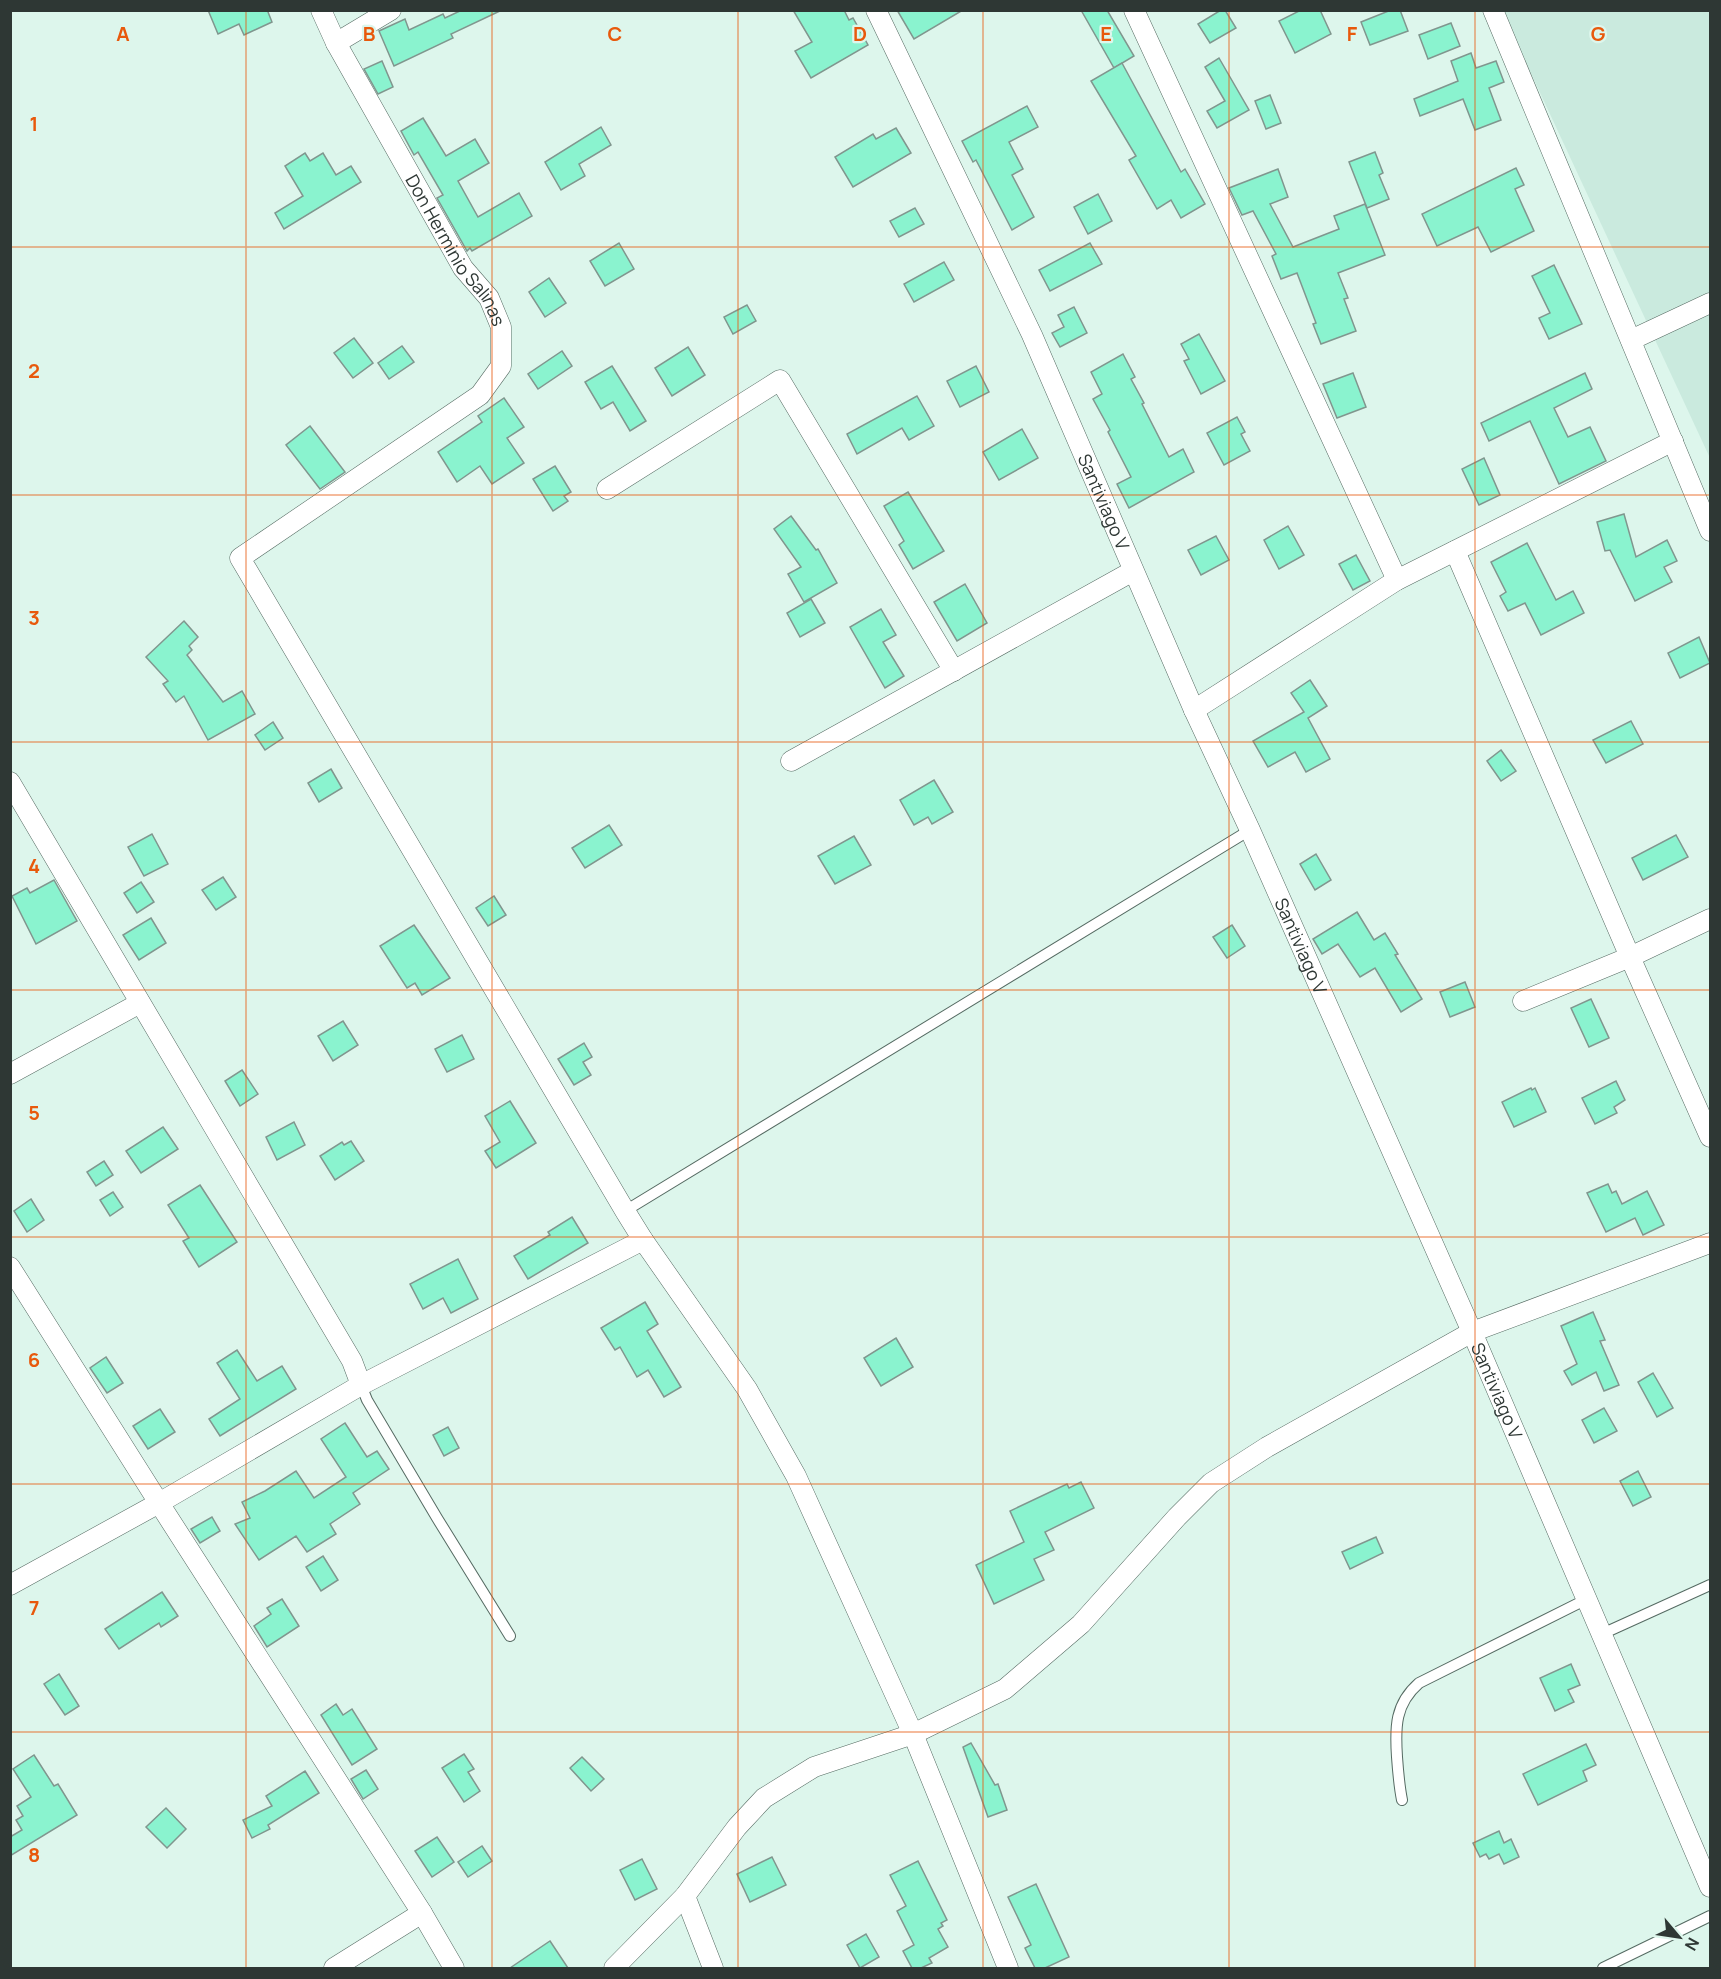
<svg xmlns="http://www.w3.org/2000/svg" width="1721" height="1979" font-family="Manrope,sans-serif">
<style>
.built{fill:#caeade}
.building{fill:#8af3cf;stroke:#80968e;stroke-width:1.5}
.lines{fill:none;stroke-linecap:round;stroke-linejoin:round}
.service-casing{stroke:#566b63;stroke-width:12}
.minor-casing{stroke:#566b63;stroke-width:21}
.service{stroke:#fff;stroke-width:10}
.minor{stroke:#fff;stroke-width:20}
.grid{fill:none;stroke:#e8590c;stroke-width:1.5;stroke-opacity:0.55}
.labels{text-anchor:middle;dominant-baseline:central;stroke-width:4.5;stroke-linejoin:round;paint-order:stroke}
.street-label{font-size:18px;fill:#2e3734;stroke:#ddf6ec}
.grid-label{font-size:20px;text-anchor:middle;font-weight:bold;fill:#e8590c;stroke:#ddf6ec;stroke-width:4.5;stroke-linejoin:round;paint-order:stroke}
</style>
<rect width="100%" height="100%" fill="#ddf6ec"/>
<!-- built -->
<path class="built" d="M1502 11H1710V458Z"/>
<!-- building -->
<g class="building">
<path d="M208 10H271L268 12 272 22 244 35 239 24 218 34Z"/>
<path d="M462 10H502L451 34 453 38 394 66 379 31 405 19 409 30 443 14 445 18Z"/>
<path d="M793 10H844L849 20 853 18 868 45 811 78 795 51 812 42Z"/>
<path d="M897 10H963L914 39Z"/>
<path d="M1081 10H1107L1134 56 1114 68Z"/>
<path d="M1221 10H1225L1236 28 1210 43 1198 24Z"/>
<path d="M1301 10H1320L1331 34 1295 53 1279 21Z"/>
<path d="M1391 10H1400L1408 31 1370 45 1361 22Z"/>
<path d="M1451 23 1460 46 1428 59 1419 35Z"/>
<path d="M1471 53 1476 68 1496 61 1504 82 1489 88 1501 120 1475 130 1463 99 1420 116 1414 99 1458 81 1451 61Z"/>
<path d="M1219 58 1249 110 1217 128 1207 111 1225 101 1205 67Z"/>
<path d="M382 61 393 87 378 94 364 69Z"/>
<path d="M1122 63 1181 172 1185 169 1205 204 1181 218 1171 200 1157 209 1129 160 1136 156 1091 81Z"/>
<path d="M1270 95 1281 123 1266 129 1255 101Z"/>
<path d="M1027 106 1038 127 1009 142 1023 169 1012 175 1034 217 1012 230 976 160 973 162 962 141Z"/>
<path d="M423 118 446 156 475 139 489 163 458 181 478 217 519 193 532 216 472 251 470 248 467 251 437 198 443 195 418 152 414 155 401 131Z"/>
<path d="M601 127 611 145 579 164 585 176 561 190 545 162Z"/>
<path d="M896 128 911 153 853 187 835 157 873 134 876 139Z"/>
<path d="M1375 152 1383 173 1379 175 1389 199 1367 208 1349 162Z"/>
<path d="M305 153 310 161 323 153 336 175 351 166 361 182 284 229 275 213 303 196 285 166Z"/>
<path d="M1516 168 1524 185 1515 189 1534 231 1491 252 1478 227 1437 246 1422 214Z"/>
<path d="M1278 169 1288 197 1270 204 1293 247 1339 229 1334 216 1365 204 1385 255 1338 273 1348 298 1344 299 1356 331 1321 344 1313 324 1316 323 1297 273 1281 279 1272 256 1276 254 1253 211 1242 215 1229 188Z"/>
<path d="M1098 194 1112 221 1088 234 1074 207Z"/>
<path d="M915 208 924 224 899 237 890 221Z"/>
<path d="M619 243 634 269 605 286 590 261Z"/>
<path d="M1090 243 1102 264 1050 291 1039 270Z"/>
<path d="M944 262 954 280 914 302 904 284Z"/>
<path d="M1554 265 1582 324 1549 339 1539 318 1550 313 1532 276Z"/>
<path d="M549 278 566 303 545 317 529 292Z"/>
<path d="M747 305 756 321 733 334 724 317Z"/>
<path d="M1074 307 1087 333 1060 347 1052 333 1064 327 1058 315Z"/>
<path d="M1199 334 1225 381 1201 394 1184 361 1189 359 1181 344Z"/>
<path d="M354 338 373 363 353 378 334 353Z"/>
<path d="M402 346 414 362 389 379 378 363Z"/>
<path d="M688 347 705 375 672 396 655 368Z"/>
<path d="M562 351 572 366 538 389 528 374Z"/>
<path d="M1123 354 1135 377 1131 379 1144 403 1142 404 1169 457 1183 449 1194 472 1129 508 1117 484 1131 477 1108 432 1110 430 1093 399 1102 394 1091 372Z"/>
<path d="M612 366 646 421 630 431 613 402 601 409 585 382Z"/>
<path d="M976 366 989 392 960 407 947 381Z"/>
<path d="M1353 373 1366 407 1337 418 1323 384Z"/>
<path d="M1585 373 1592 389 1554 408 1568 437 1590 427 1606 461 1559 484 1530 421 1489 441 1481 423Z"/>
<path d="M917 396 934 426 909 440 902 428 857 454 847 434Z"/>
<path d="M504 398 524 427 507 438 524 463 492 484 480 466 457 482 438 452 482 422 478 416Z"/>
<path d="M1237 417 1245 432 1241 434 1250 451 1224 465 1207 433Z"/>
<path d="M310 426 345 472 320 489 286 445Z"/>
<path d="M1022 429 1038 458 999 480 983 452Z"/>
<path d="M1484 458 1500 495 1479 505 1462 469Z"/>
<path d="M555 466 571 492 564 496 568 501 553 511 533 479Z"/>
<path d="M908 492 944 551 913 569 899 545 904 541 884 506Z"/>
<path d="M1624 514 1636 557 1667 540 1677 561 1664 567 1672 582 1635 601 1610 550 1605 551 1597 522Z"/>
<path d="M791 516 816 550 818 549 837 583 804 602 788 574 801 567 774 529Z"/>
<path d="M1288 526 1304 555 1279 569 1264 540Z"/>
<path d="M1216 536 1229 560 1201 575 1188 550Z"/>
<path d="M1527 543 1556 600 1573 591 1584 613 1541 635 1525 603 1508 611 1500 596 1506 592 1491 562Z"/>
<path d="M1356 555 1370 581 1353 590 1339 564Z"/>
<path d="M965 584 987 623 957 641 934 602Z"/>
<path d="M811 599 825 623 800 637 787 613Z"/>
<path d="M881 609 896 635 883 642 904 676 885 688 850 627Z"/>
<path d="M184 621 198 637 189 646 192 650 187 655 223 702 242 691 255 714 208 740 184 696 176 702 163 684 168 681 146 657Z"/>
<path d="M1699 637 1710 663 1680 678 1668 653Z"/>
<path d="M1310 680 1327 706 1308 718 1330 759 1306 772 1295 752 1268 767 1253 741 1304 712 1291 693Z"/>
<path d="M1631 721 1643 744 1606 763 1593 740Z"/>
<path d="M273 722 283 738 265 750 255 735Z"/>
<path d="M1501 750 1516 771 1501 781 1487 761Z"/>
<path d="M331 769 342 788 319 802 308 783Z"/>
<path d="M934 780 953 812 932 824 928 817 914 825 900 800Z"/>
<path d="M609 825 622 845 585 868 572 848Z"/>
<path d="M152 834 168 864 144 876 128 847Z"/>
<path d="M1676 835 1688 857 1643 880 1632 858Z"/>
<path d="M854 836 871 865 835 884 818 856Z"/>
<path d="M1316 854 1331 880 1315 890 1300 864Z"/>
<path d="M223 877 236 897 216 910 202 890Z"/>
<path d="M54 880 77 921 36 944 12 896 27 888 30 893Z"/>
<path d="M141 882 154 902 137 913 124 893Z"/>
<path d="M494 896 506 915 488 926 476 908Z"/>
<path d="M1357 912 1374 940 1385 933 1398 954 1395 955 1422 999 1401 1012 1375 968 1360 977 1338 944 1322 954 1313 939Z"/>
<path d="M151 918 166 943 139 960 123 935Z"/>
<path d="M414 925 450 978 422 995 415 983 407 988 380 946Z"/>
<path d="M1232 925 1245 946 1227 958 1213 937Z"/>
<path d="M1465 982 1475 1007 1450 1017 1440 992Z"/>
<path d="M1591 999 1609 1038 1589 1047 1571 1008Z"/>
<path d="M343 1021 358 1045 333 1061 318 1036Z"/>
<path d="M462 1035 474 1059 447 1072 435 1049Z"/>
<path d="M584 1043 592 1057 583 1062 591 1075 574 1085 558 1059Z"/>
<path d="M242 1070 258 1094 240 1106 225 1081Z"/>
<path d="M1616 1081 1625 1100 1614 1107 1617 1113 1595 1124 1582 1098Z"/>
<path d="M1531 1088 1532 1090 1535 1088 1546 1112 1514 1127 1502 1102Z"/>
<path d="M510 1101 536 1143 496 1168 485 1151 500 1142 485 1116Z"/>
<path d="M294 1122 305 1145 277 1160 266 1137Z"/>
<path d="M163 1127 178 1149 141 1173 126 1151Z"/>
<path d="M351 1141 364 1161 335 1180 320 1156 342 1142 344 1145Z"/>
<path d="M104 1161 113 1175 96 1186 87 1172Z"/>
<path d="M1608 1184 1612 1193 1616 1191 1622 1204 1647 1191 1664 1225 1643 1235 1635 1218 1606 1232 1587 1193Z"/>
<path d="M200 1185 237 1242 199 1267 183 1241 189 1238 168 1205Z"/>
<path d="M113 1192 123 1207 110 1216 100 1200Z"/>
<path d="M31 1199 44 1220 27 1232 14 1211Z"/>
<path d="M572 1217 588 1243 528 1279 514 1256 550 1235 548 1232Z"/>
<path d="M458 1259 478 1299 451 1313 443 1298 423 1309 410 1284Z"/>
<path d="M645 1302 658 1324 647 1331 681 1387 664 1397 648 1370 637 1377 620 1347 615 1350 601 1328Z"/>
<path d="M1593 1312 1605 1340 1600 1341 1619 1385 1604 1391 1596 1372 1572 1385 1564 1371 1577 1364 1561 1326Z"/>
<path d="M896 1338 913 1367 881 1386 864 1358Z"/>
<path d="M237 1350 257 1381 282 1366 296 1389 220 1436 209 1419 240 1399 217 1363Z"/>
<path d="M106 1357 123 1383 107 1393 90 1368Z"/>
<path d="M1653 1373 1673 1408 1657 1417 1638 1382Z"/>
<path d="M1604 1408 1617 1431 1594 1443 1582 1420Z"/>
<path d="M160 1409 175 1432 148 1449 133 1426Z"/>
<path d="M345 1423 367 1457 377 1451 389 1469 353 1493 360 1504 330 1524 336 1534 307 1552 296 1536 259 1560 235 1524 250 1518 242 1502 265 1491 296 1471 314 1498 346 1477 321 1439Z"/>
<path d="M448 1427 459 1448 444 1456 433 1435Z"/>
<path d="M1638 1471 1651 1497 1633 1506 1620 1481Z"/>
<path d="M1081 1482 1094 1508 1045 1532 1054 1550 1034 1559 1044 1580 994 1604 976 1565 1024 1542 1010 1511 1067 1484 1069 1488Z"/>
<path d="M212 1517 220 1531 200 1543 191 1529Z"/>
<path d="M1376 1537 1383 1553 1350 1569 1342 1552Z"/>
<path d="M323 1556 338 1580 321 1591 306 1567Z"/>
<path d="M162 1592 178 1616 161 1627 159 1623 119 1649 105 1629Z"/>
<path d="M282 1599 299 1626 267 1647 254 1626 271 1614 267 1608Z"/>
<path d="M1571 1664 1580 1685 1568 1690 1574 1702 1555 1711 1540 1678Z"/>
<path d="M59 1674 79 1706 65 1715 44 1684Z"/>
<path d="M336 1704 343 1715 352 1709 377 1749 352 1765 321 1715Z"/>
<path d="M971 1743 995 1785 998 1784 1007 1810 988 1817 963 1747Z"/>
<path d="M1586 1744 1596 1765 1583 1771 1587 1781 1538 1805 1523 1774Z"/>
<path d="M464 1754 474 1769 468 1772 480 1791 464 1802 442 1768Z"/>
<path d="M34 1755 54 1786 58 1784 77 1815 10 1856V1837L22 1830 16 1820 23 1816 17 1806 31 1797 13 1769Z"/>
<path d="M582 1757 604 1779 591 1791 570 1768Z"/>
<path d="M366 1770 378 1789 363 1799 351 1779Z"/>
<path d="M305 1771 319 1793 268 1825 270 1829 252 1838 243 1820 272 1806 266 1796Z"/>
<path d="M166 1808 186 1829 167 1848 146 1827Z"/>
<path d="M1499 1831 1504 1843 1511 1839 1519 1857 1504 1864 1499 1854 1489 1859 1486 1854 1480 1857 1473 1843Z"/>
<path d="M437 1837 454 1862 432 1877 415 1851Z"/>
<path d="M482 1846 492 1861 468 1877 458 1862Z"/>
<path d="M772 1857 786 1885 750 1902 737 1874Z"/>
<path d="M642 1859 657 1889 635 1900 620 1870Z"/>
<path d="M918 1861 947 1920 941 1923 943 1926 938 1929 948 1947 929 1958 932 1963 921 1968H912L903 1951 914 1945 897 1911 906 1906 890 1875Z"/>
<path d="M1036 1884 1069 1957 1045 1968H1035L1025 1948 1031 1945 1008 1897Z"/>
<path d="M866 1934 879 1957 860 1968 847 1945Z"/>
<path d="M550 1941 568 1968H510Z"/>
</g>
<g class="lines">
<!-- service casing -->
<g class="service-casing">
<g id="service">
<path d="M625 1211 1250 830"/>
<path d="M361 1385 367 1400 437 1518 510 1636"/>
<path d="M1602 1634 1710 1585"/>
<path d="M1402 1800C1399 1785 1398 1771 1397 1757 1395 1727 1395 1704 1419 1683L1587 1599"/>
<path d="M1603 1968 1710 1916"/>
</g>
</g>
<!-- minor casing -->
<g class="minor-casing">
<g id="minor">
<path id="s1" d="M321 10 336 43 463 268 489 298 501 327V366L480 395 240 558 625 1211 643 1240 747 1389 796 1476 913 1734 1008 1968"/>
<path id="s2" d="M876 10 1032 335 1194 710 1250 830 1472 1332 1710 1887"/>
<path d="M1134 10 1397 580"/>
<path d="M1493 10 1710 531"/>
<path d="M336 43 391 10"/>
<path d="M1631 340 1710 303"/>
<path d="M607 489 780 380 954 671"/>
<path d="M1455 551 1630 957 1710 1137"/>
<path d="M1194 710 1397 580 1673 441"/>
<path d="M791 761 1133 571"/>
<path d="M10 782 352 1361 361 1385"/>
<path d="M1523 1001 1630 957 1710 919"/>
<path d="M10 1074 140 1003"/>
<path d="M10 1267 159 1503 422 1913 454 1968"/>
<path d="M10 1585 159 1503 361 1385 643 1240"/>
<path d="M685 1896 713 1968"/>
<path d="M334 1968 422 1913"/>
<path d="M614 1968 685 1896 737 1827 764 1798 814 1767 913 1734 1005 1689 1081 1624 1177 1517 1211 1483 1267 1447 1472 1332 1710 1243"/>
</g>
</g>
<!-- service -->
<use href="#service" class="service"/>
<!-- minor -->
<use href="#minor" class="minor"/>
</g>
<!-- grid -->
<path class="grid" d="M246 10V1968M492 10V1968M738 10V1968M983 10V1968M1229 10V1968M1475 10V1968M10 247H1710M10 495H1710M10 742H1710M10 990H1710M10 1237H1710M10 1484H1710M10 1732H1710"/>
<g class="labels">
<!-- street labels -->
<g class="street-label">
<text stroke="none"><textPath href="#s1" startOffset="276">Don Herminio Salinas</textPath></text>
<text stroke="none"><textPath href="#s2" startOffset="542">Santiviago V</textPath></text>
<text stroke="none"><textPath href="#s2" startOffset="1028">Santiviago V</textPath></text>
<text stroke="none"><textPath href="#s2" startOffset="1514">Santiviago V</textPath></text>
</g>
</g>
<g class="grid-label">
<text x="123" y="41">A</text>
<text x="369" y="41">B</text>
<text x="615" y="41">C</text>
<text x="860" y="41">D</text>
<text x="1106" y="41">E</text>
<text x="1352" y="41">F</text>
<text x="1598" y="41">G</text>
<text x="34" y="131">1</text>
<text x="34" y="378">2</text>
<text x="34" y="625">3</text>
<text x="34" y="873">4</text>
<text x="34" y="1120">5</text>
<text x="34" y="1367">6</text>
<text x="34" y="1615">7</text>
<text x="34" y="1862">8</text>
</g>
<!-- border -->
<rect width="1721" height="1979" fill="none" stroke="#2e3734" stroke-width="24"/>
<!-- north arrow -->
<g transform="translate(1679 1937) rotate(119)" stroke="#ddf6ec" stroke-width="4.5" paint-order="stroke">
<path d="M0-4.5L10 22L0 15L-10 22Z" fill="#2e3734"/>
<text y="-9" font-size="16" font-weight="bold" text-anchor="middle" fill="#2e3734">N</text>
</g>
</svg>
